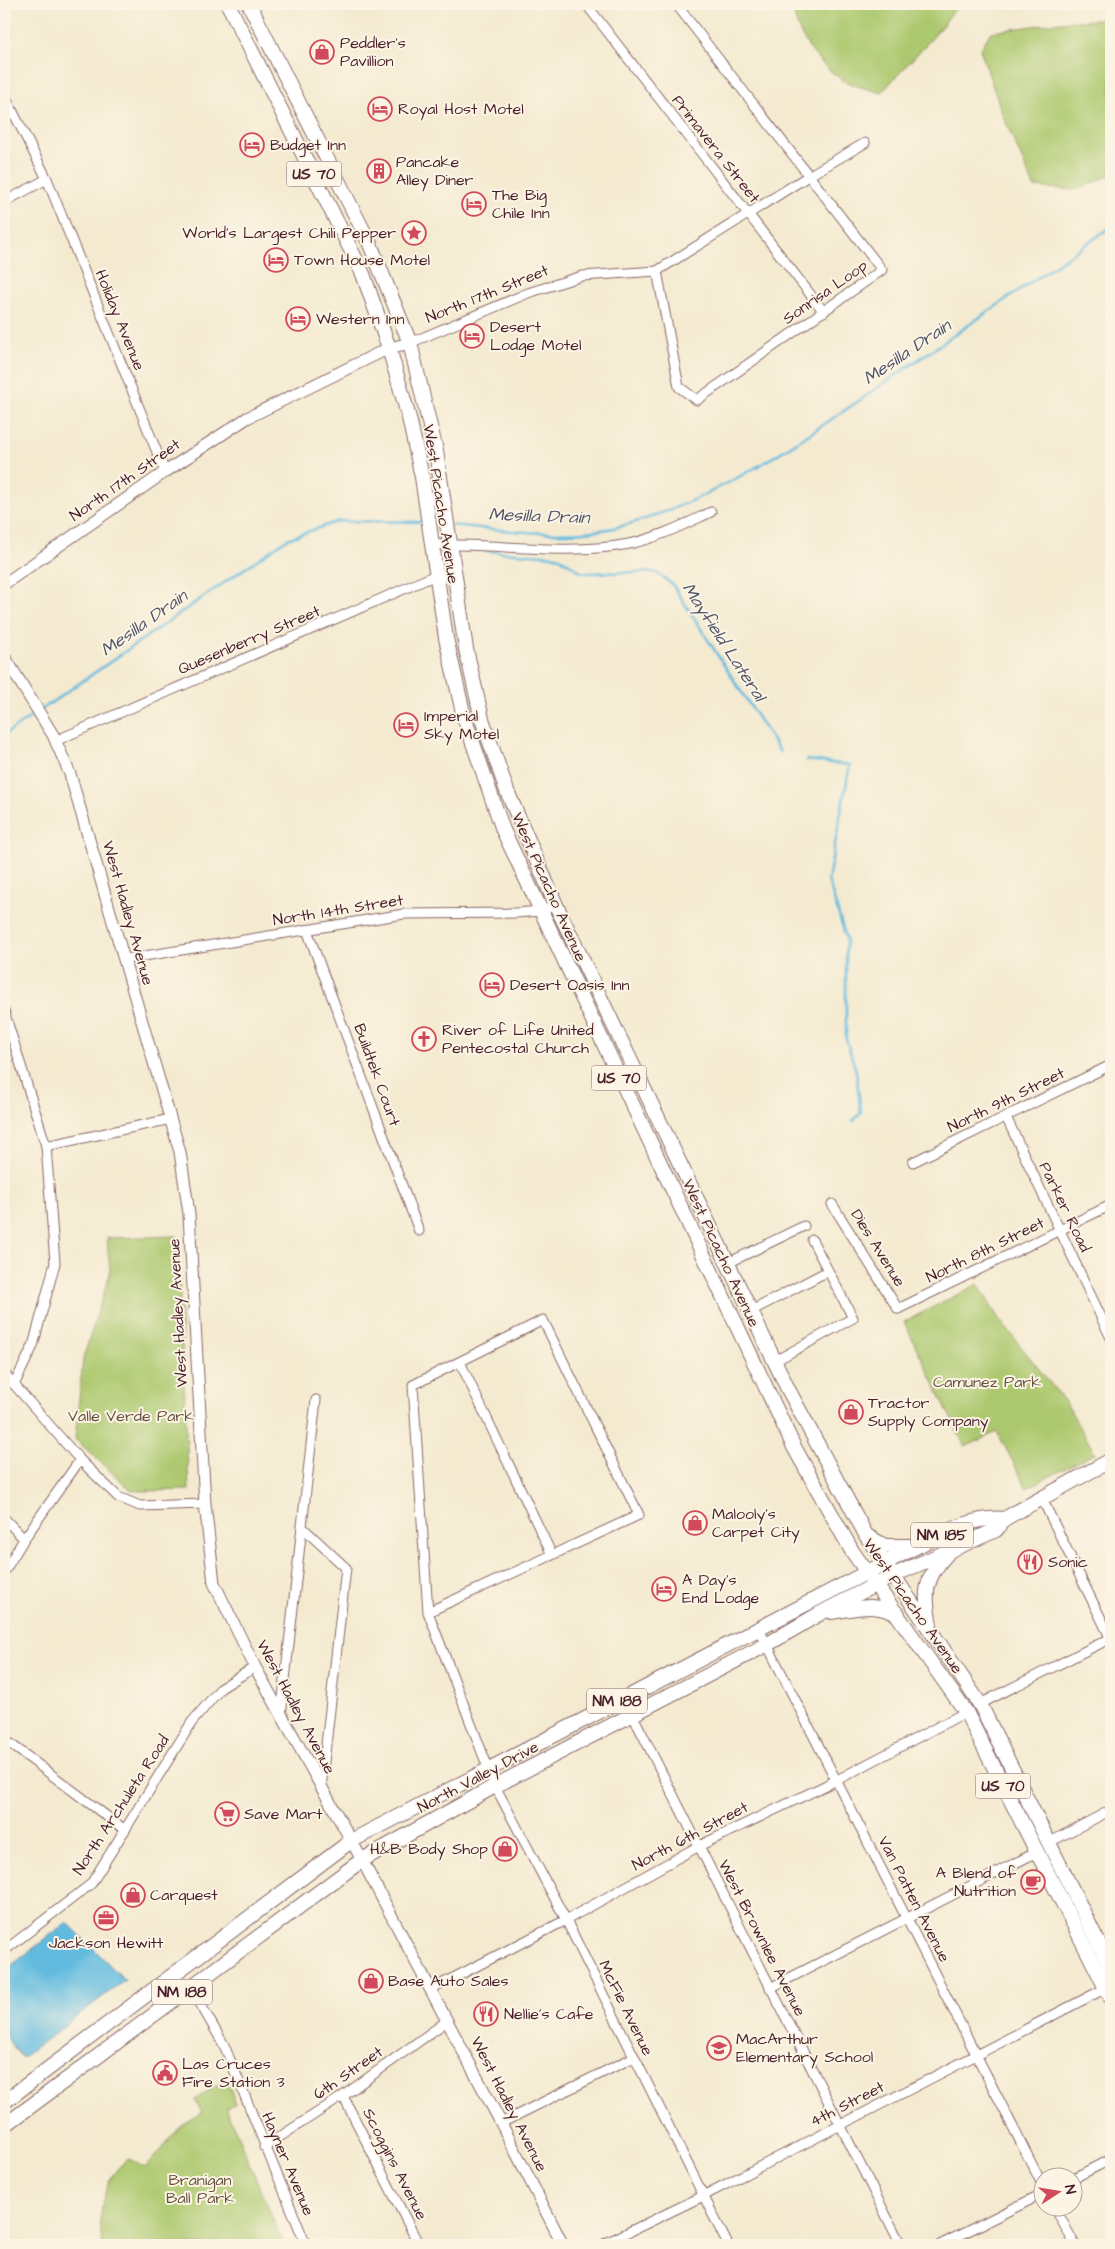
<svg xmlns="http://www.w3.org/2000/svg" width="1115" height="2249" font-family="'Architects Daughter',sans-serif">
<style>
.green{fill:#adc96f;stroke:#7c744d}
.water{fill:#62bbdf;stroke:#566d85}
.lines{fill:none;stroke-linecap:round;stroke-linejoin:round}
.stream{stroke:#62bbdf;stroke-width:2.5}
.minor-casing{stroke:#866665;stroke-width:11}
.tertiary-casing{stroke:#866665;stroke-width:13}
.primary-casing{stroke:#866665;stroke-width:16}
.minor{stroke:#fff;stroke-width:9}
.tertiary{stroke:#fff;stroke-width:11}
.primary{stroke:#fff;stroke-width:14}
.labels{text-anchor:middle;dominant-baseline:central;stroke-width:4;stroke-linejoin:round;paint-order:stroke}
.shield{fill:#fcf5e5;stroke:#7f5f63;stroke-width:1}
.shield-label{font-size:15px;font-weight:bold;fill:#4a1f2b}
.poi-label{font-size:16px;fill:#4a1f2b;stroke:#fcf5e5;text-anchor:start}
.street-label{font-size:16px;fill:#4a1f2b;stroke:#fcf5e5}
.park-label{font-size:16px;fill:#68523f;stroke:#fcf5e5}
.water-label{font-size:18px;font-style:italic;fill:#52566a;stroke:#fcf5e5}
</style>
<rect width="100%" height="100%" fill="#fcf5e5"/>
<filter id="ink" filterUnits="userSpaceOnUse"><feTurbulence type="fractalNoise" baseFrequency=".02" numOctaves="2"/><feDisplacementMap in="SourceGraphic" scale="10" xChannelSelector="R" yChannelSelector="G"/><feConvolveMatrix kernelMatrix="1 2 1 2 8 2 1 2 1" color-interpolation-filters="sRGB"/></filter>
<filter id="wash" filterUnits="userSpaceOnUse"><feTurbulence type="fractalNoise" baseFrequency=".0096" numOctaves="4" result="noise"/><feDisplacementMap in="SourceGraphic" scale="20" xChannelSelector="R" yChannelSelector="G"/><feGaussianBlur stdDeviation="1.12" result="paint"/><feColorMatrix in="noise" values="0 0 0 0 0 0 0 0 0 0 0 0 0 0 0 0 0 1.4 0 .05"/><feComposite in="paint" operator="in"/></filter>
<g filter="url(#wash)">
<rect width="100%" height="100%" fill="#f4ead0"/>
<!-- green -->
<g class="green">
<path d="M792 4H959L934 36 881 93C869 89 852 86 841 79 816 62 795 34 792 4Z"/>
<path d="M1111 19V175L1076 190 1034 187 1003 116 980 49 991 32 1061 22Z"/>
<path d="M177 1236 189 1490 141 1491 130 1489 75 1439 83 1359 110 1273 107 1238Z"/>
<path d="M978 1284 999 1319 1066 1403 1095 1453 1027 1488 997 1432 965 1447 904 1322Z"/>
<path d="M226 2079 236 2103 226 2108 284 2245H102C98 2216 102 2175 129 2159L145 2168 180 2127 202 2112 195 2100Z"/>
</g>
<!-- water -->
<path class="water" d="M67 1922 125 1980 22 2058 4 2035V1971Z"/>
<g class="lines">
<!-- stream -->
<g class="stream">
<path d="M452 525C506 531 577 540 629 524 724 496 806 437 886 382 961 330 1036 279 1111 227"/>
<path d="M486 551 557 556 583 573 655 572 672 584 780 752"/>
<path d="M41 710 287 539 339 521 424 522"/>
<path d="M4 735 35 714"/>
<path d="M806 760 850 765 828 880 846 938V1039L856 1071 861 1113 853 1121"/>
</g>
</g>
</g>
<g filter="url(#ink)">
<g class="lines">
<!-- minor casing -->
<g class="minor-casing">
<g id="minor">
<path d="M586 4 824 312"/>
<path d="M4 94 47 179 165 472"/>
<path d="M4 202 47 179"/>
<path d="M657 271 679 387 697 400 882 270 676 4"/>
<path d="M410 343 528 293 582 276 657 271 810 175 865 143"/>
<path d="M432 545C496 543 566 556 629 544 658 538 685 524 711 512"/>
<path d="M55 741 436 575 456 576"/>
<path d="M307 930 419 1231"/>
<path d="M126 959 404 914 516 913 540 911 556 905"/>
<path d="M4 1011 46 1146 55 1263 33 1346 14 1385"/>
<path d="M1006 1117 1111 1338"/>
<path d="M46 1146 171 1119"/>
<path d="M913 1162 1111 1065"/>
<path d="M832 1204 898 1309 1111 1205"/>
<path d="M728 1263 804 1226"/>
<path d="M751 1311 828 1271"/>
<path d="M775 1361 853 1318 812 1240"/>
<path d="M460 1362 552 1555"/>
<path d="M4 1373 80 1460 24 1539 4 1572"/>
<path d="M80 1460 118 1497 140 1506 205 1504"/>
<path d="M1042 1499 1111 1639"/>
<path d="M4 1518 24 1539"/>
<path d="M302 1527 346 1568 321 1789"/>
<path d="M428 1612 639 1515 543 1320 413 1385 428 1612 495 1786 566 1920 728 2245"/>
<path d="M758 1627 1042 2184"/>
<path d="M624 1698 901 2245"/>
<path d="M980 1704 1111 1638"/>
<path d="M281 1716 316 1400"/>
<path d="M4 1739 125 1830"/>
<path d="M1050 1842 1111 1810"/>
<path d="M4 1951 91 1884 192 1722 221 1688 255 1667"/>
<path d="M190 1986 224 2045 306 2245"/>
<path d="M770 1988 1037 1852"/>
<path d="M430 1990 566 1920 699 1846 837 1780 966 1712"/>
<path d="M343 2096 419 2245"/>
<path d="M501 2123 634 2057"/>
<path d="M264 2147 343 2096 447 2021"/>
<path d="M1072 2179 1111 2159"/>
<path d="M1054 2206 1075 2245"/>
<path d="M602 2245 703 2196 1106 1988"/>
<path d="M940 2245 1042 2194"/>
</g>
</g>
<!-- tertiary casing -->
<g class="tertiary-casing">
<g id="tertiary">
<path d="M4 584 165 472 247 418 389 348 410 343"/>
<path d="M4 656 53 735 70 774 180 1152 189 1214 205 1504 214 1583 255 1667 362 1860 501 2123 563 2245"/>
</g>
</g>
<!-- primary casing -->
<g class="primary-casing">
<g id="primary">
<path d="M228 4 363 274 389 348 409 418 422 477 446 638 464 717 503 830 794 1447 852 1551 966 1712 1111 1998"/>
<path d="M249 4 370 244 410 343 436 451 466 649 482 719 507 791 556 905 788 1389 866 1535 980 1704 1111 1968"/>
<path d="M869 1537 885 1546H913"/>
<path d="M832 1612C861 1608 870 1602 898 1614"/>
<path d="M930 1625C924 1594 924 1578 947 1554"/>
<path d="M4 2102 351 1841 906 1552C935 1538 972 1515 1004 1519"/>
<path d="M4 2126 362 1860 495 1786 768 1644 819 1614 892 1576 996 1530 1004 1519 1111 1460"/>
</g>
</g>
<!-- minor -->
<use href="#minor" class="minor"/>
<!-- tertiary -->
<use href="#tertiary" class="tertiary"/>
<!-- primary -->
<use href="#primary" class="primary"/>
</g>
</g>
<!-- icons -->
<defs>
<g id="shop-ring" transform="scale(1.25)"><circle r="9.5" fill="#fcf5e5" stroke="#d1495b" stroke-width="1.5"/><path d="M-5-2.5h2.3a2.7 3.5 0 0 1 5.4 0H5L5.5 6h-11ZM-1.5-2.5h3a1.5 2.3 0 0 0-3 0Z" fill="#d1495b"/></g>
<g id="hotel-ring" transform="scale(1.25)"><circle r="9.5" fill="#fcf5e5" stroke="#d1495b" stroke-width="1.5"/><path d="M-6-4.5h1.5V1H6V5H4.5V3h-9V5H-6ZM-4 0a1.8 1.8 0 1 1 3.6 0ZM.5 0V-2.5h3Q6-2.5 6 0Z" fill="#d1495b"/></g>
<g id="building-ring" transform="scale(1.25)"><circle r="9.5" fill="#fcf5e5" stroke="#d1495b" stroke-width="1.5"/><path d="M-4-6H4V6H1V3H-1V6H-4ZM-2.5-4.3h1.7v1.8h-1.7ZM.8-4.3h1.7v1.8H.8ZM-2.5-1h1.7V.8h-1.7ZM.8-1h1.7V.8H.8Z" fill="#d1495b"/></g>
<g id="sight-ring" transform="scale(1.25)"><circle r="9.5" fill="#fcf5e5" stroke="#d1495b" stroke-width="1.5"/><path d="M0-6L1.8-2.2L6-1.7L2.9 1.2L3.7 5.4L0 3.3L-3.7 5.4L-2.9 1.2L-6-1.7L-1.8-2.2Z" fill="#d1495b"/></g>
<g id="church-ring" transform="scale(1.25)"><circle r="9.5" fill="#fcf5e5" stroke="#d1495b" stroke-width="1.5"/><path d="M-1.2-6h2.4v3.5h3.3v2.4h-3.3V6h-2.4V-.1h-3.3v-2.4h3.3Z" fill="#d1495b"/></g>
<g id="restaurant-ring" transform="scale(1.25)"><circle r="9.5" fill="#fcf5e5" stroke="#d1495b" stroke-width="1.5"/><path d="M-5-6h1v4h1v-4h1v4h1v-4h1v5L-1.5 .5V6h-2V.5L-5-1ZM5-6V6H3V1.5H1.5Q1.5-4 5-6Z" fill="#d1495b"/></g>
<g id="supermarket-ring" transform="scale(1.25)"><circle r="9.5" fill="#fcf5e5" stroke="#d1495b" stroke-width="1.5"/><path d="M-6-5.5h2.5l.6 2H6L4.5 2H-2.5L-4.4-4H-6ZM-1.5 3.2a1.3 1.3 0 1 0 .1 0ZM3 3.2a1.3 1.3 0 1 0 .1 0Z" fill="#d1495b"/></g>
<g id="cafe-ring" transform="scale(1.25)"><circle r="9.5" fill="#fcf5e5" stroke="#d1495b" stroke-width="1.5"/><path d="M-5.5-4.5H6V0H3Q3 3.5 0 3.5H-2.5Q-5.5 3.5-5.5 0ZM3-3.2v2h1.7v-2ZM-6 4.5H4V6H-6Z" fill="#d1495b"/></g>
<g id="office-ring" transform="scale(1.25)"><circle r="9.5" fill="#fcf5e5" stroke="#d1495b" stroke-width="1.5"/><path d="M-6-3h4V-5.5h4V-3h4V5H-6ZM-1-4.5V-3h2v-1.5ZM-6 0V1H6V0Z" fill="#d1495b"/></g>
<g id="school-ring" transform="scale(1.25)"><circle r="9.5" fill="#fcf5e5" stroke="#d1495b" stroke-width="1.5"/><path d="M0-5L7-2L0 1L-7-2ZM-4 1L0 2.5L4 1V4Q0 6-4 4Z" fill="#d1495b"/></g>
<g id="civic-ring" transform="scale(1.25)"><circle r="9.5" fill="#fcf5e5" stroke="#d1495b" stroke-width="1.5"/><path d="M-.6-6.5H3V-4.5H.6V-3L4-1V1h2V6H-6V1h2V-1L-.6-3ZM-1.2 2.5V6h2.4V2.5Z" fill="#d1495b"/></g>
</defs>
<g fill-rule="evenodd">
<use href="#shop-ring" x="322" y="52"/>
<use href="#hotel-ring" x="380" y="109"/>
<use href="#hotel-ring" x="252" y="145"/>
<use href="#building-ring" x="379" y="171"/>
<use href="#hotel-ring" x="474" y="204"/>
<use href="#sight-ring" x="414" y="233"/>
<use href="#hotel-ring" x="276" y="260"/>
<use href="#hotel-ring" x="298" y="319"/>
<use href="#hotel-ring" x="472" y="336"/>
<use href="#hotel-ring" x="406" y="725"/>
<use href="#hotel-ring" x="492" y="985"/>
<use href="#church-ring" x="424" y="1039"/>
<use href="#shop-ring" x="851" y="1412"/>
<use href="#shop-ring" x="695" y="1523"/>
<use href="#restaurant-ring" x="1030" y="1562"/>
<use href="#hotel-ring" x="664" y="1589"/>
<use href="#supermarket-ring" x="227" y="1814"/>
<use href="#shop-ring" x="505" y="1849"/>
<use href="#cafe-ring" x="1033" y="1882"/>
<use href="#shop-ring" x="133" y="1895"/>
<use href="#office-ring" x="106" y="1918"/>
<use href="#shop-ring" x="371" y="1981"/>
<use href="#restaurant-ring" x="486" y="2014"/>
<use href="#school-ring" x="719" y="2048"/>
<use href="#civic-ring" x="165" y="2073"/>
</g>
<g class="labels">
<!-- shield labels -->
<g class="shield">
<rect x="286.5" y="161.5" width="55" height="25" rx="4"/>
<rect x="591.5" y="1065.5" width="55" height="25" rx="4"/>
<rect x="911" y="1522.5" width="62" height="25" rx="4"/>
<rect x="587" y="1688.5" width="60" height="25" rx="4"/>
<rect x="975.5" y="1773.5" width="55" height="25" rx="4"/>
<rect x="152" y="1979.5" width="60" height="25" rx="4"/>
</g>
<g class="shield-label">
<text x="314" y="174">US 70</text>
<text x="619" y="1078">US 70</text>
<text x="942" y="1535">NM 185</text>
<text x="617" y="1701">NM 188</text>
<text x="1003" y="1786">US 70</text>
<text x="182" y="1992">NM 188</text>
</g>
<!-- poi labels -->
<g class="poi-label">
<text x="340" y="43">Peddler's<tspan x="340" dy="18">Pavillion</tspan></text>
<text x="398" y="109">Royal Host Motel</text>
<text x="270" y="145">Budget Inn</text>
<text x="396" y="162">Pancake<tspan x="396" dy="18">Alley Diner</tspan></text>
<text x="492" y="195">The Big<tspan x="492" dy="18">Chile Inn</tspan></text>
<text x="396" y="233" text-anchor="end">World's Largest Chili Pepper</text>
<text x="294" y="260">Town House Motel</text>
<text x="316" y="319">Western Inn</text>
<text x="490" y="327">Desert<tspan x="490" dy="18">Lodge Motel</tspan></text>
<text x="424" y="716">Imperial<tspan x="424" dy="18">Sky Motel</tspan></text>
<text x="510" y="985">Desert Oasis Inn</text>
<text x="442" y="1030">River of Life United<tspan x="442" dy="18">Pentecostal Church</tspan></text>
<text x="868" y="1403">Tractor<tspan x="868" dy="18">Supply Company</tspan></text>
<text x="712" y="1514">Malooly's<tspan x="712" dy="18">Carpet City</tspan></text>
<text x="1048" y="1562">Sonic</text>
<text x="682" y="1580">A Day's<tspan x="682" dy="18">End Lodge</tspan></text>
<text x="244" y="1814">Save Mart</text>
<text x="488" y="1849" text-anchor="end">H&amp;B Body Shop</text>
<text x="1016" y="1873" text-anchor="end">A Blend of<tspan x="1016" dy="18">Nutrition</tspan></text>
<text x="150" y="1895">Carquest</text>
<text x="106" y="1943" text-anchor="middle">Jackson Hewitt</text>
<text x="388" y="1981">Base Auto Sales</text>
<text x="504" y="2014">Nellie's Cafe</text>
<text x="736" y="2039">MacArthur<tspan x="736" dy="18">Elementary School</tspan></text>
<text x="182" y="2064">Las Cruces<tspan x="182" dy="18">Fire Station 3</tspan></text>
</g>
<!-- street labels -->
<g class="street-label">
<text transform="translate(716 149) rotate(52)">Primavera Street</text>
<text transform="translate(825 292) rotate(-35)">Sonrisa Loop</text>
<text transform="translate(487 294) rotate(-22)">North 17th Street</text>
<text transform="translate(120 320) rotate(68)">Holiday Avenue</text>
<text transform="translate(125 480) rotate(-35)">North 17th Street</text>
<text transform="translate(441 504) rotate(81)">West Picacho Avenue</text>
<text transform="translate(249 640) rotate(-23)">Quesenberry Street</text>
<text transform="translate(549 887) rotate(66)">West Picacho Avenue</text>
<text transform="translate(338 910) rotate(-9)">North 14th Street</text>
<text transform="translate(128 913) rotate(74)">West Hadley Avenue</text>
<text transform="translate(377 1075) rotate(70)">Buildtek Court</text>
<text transform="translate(1006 1100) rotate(-26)">North 9th Street</text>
<text transform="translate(1065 1207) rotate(64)">Parker Road</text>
<text transform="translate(878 1248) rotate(58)">Dies Avenue</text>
<text transform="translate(985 1250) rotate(-26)">North 8th Street</text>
<text transform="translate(721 1253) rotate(65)">West Picacho Avenue</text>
<text transform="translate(178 1313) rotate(-93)">West Hadley Avenue</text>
<text transform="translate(913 1606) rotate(55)">West Picacho Avenue</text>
<text transform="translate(296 1707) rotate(62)">West Hadley Avenue</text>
<text transform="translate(478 1777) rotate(-28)">North Valley Drive</text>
<text transform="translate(121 1805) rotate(-57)">North Archuleta Road</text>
<text transform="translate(690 1836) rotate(-28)">North 6th Street</text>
<text transform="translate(914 1899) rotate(63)">Van Patten Avenue</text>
<text transform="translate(762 1938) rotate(63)">West Brownlee Avenue</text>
<text transform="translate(626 2008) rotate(64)">McFie Avenue</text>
<text transform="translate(348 2073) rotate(-35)">6th Street</text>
<text transform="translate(509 2104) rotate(63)">West Hadley Avenue</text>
<text transform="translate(847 2104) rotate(-27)">4th Street</text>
<text transform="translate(288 2164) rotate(67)">Hayner Avenue</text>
<text transform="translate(395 2164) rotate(63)">Scoggins Avenue</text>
</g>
<!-- park labels -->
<g class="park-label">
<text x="987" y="1382">Camunez Park</text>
<text x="131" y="1416">Valle Verde Park</text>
<text x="200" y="2180">Branigan<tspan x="200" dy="18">Ball Park</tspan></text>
</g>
<!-- water labels -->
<g class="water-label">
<text transform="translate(907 352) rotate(-34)">Mesilla Drain</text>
<text transform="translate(539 516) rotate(2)">Mesilla Drain</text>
<text transform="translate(144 623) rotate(-35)">Mesilla Drain</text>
<text transform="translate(724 642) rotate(57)">Mayfield Lateral</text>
</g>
</g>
<!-- margin -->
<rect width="1115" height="2249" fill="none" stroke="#fcf5e5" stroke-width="20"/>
<!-- north arrow -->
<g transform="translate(1058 2192) rotate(78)"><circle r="24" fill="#fcf5e5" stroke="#b59f9b"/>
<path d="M0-4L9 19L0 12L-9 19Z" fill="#d1495b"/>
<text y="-8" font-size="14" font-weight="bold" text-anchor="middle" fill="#4a1f2b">N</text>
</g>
</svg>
